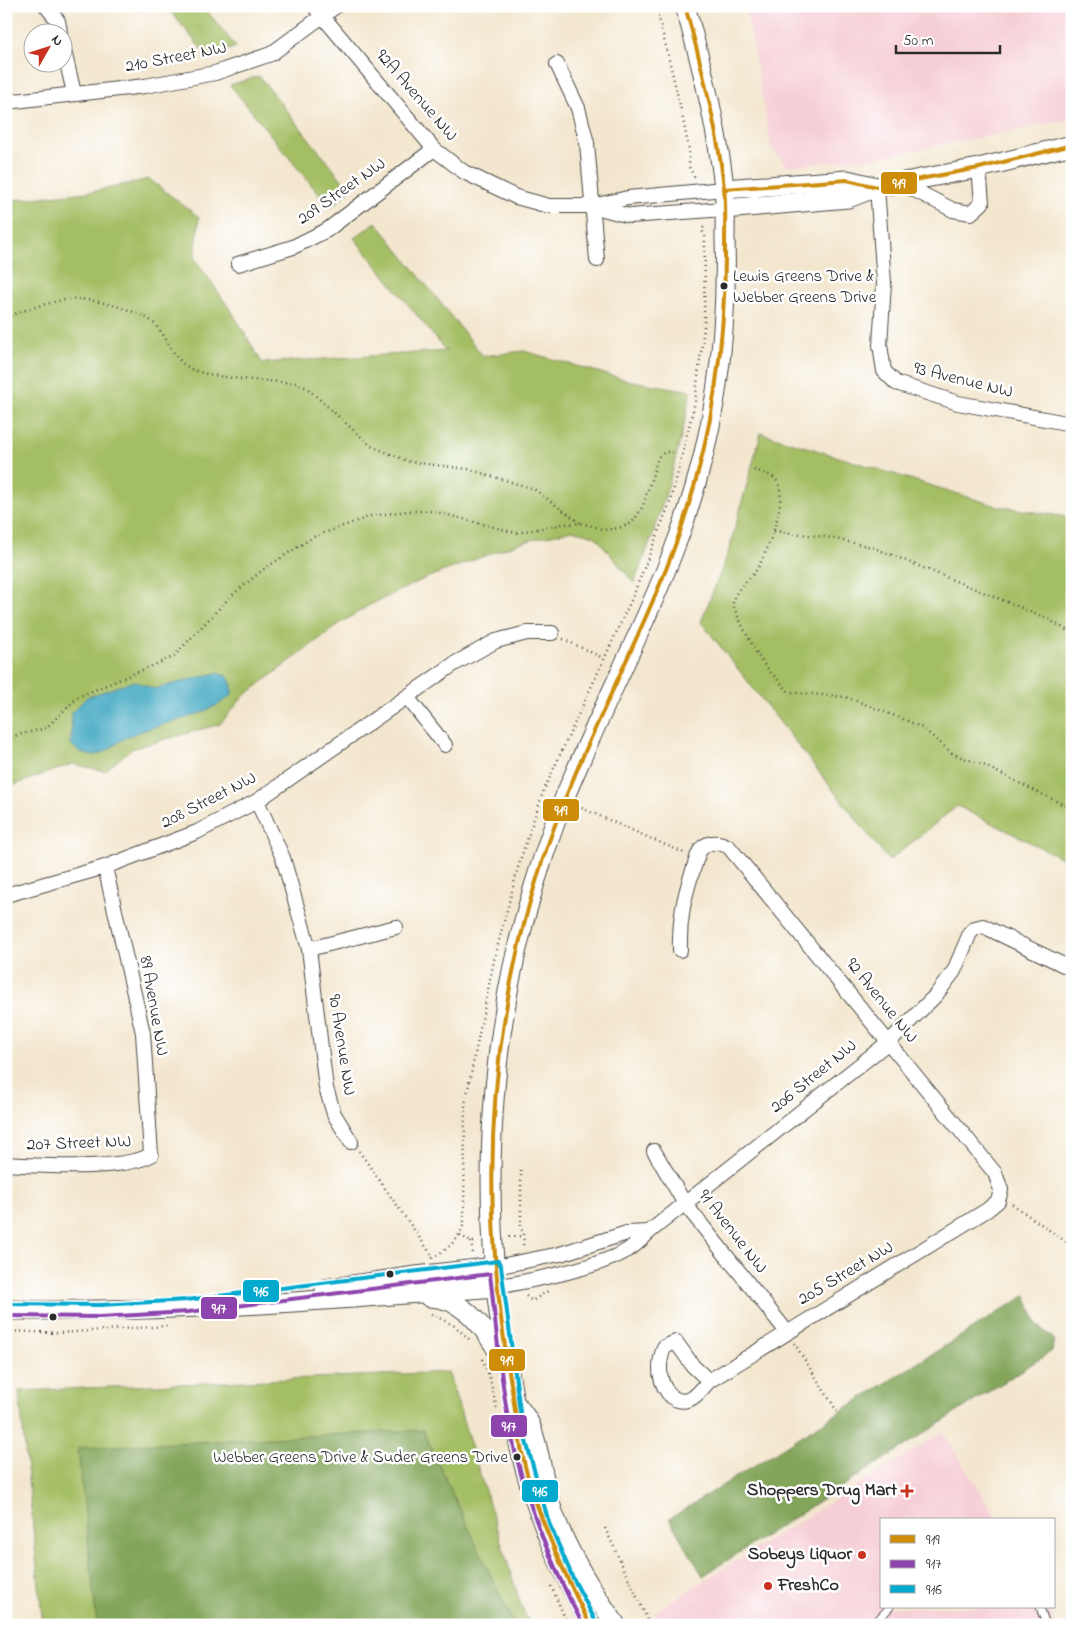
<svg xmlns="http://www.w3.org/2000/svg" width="1078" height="1631" font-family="'Indie Flower',sans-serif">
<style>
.built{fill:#f6cfd6}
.green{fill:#a4be64;stroke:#687448}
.forest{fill:#83a55a;stroke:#576842}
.water{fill:#42a8c2;stroke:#366a76}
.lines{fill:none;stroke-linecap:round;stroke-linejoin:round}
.lane-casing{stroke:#494743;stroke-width:9}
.street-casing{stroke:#494743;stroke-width:16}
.secondary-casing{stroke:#494743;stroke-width:21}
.path{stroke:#494743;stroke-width:2.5;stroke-dasharray:1 4;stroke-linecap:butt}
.lane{stroke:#fff;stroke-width:7}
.street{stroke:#fff;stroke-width:14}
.secondary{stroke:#fff;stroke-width:19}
.bus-1-casing{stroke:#fff;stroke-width:8}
.bus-2-casing{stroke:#fff;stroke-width:8}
.bus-3-casing{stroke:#fff;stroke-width:8}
.bus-1{stroke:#ce8d09;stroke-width:4}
.bus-2{stroke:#8e44ad;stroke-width:4}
.bus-3{stroke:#00a9ce;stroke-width:4}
.bus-dot{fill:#2b2b2b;stroke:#fff;stroke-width:2}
.poi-dot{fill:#c8321e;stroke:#fff;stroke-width:2}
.labels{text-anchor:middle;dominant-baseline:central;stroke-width:5;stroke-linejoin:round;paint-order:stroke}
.bus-label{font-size:17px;fill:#2b2b2b;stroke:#fff;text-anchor:start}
.street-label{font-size:18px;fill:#2b2b2b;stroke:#fff}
.poi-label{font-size:18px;font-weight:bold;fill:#2b2b2b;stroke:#fff;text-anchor:end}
.line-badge{stroke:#fff;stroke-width:2}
.badge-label{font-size:14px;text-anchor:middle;font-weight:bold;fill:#fff}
</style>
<rect width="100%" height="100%" fill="#fff"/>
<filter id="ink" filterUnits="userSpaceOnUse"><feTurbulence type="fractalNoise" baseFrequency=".02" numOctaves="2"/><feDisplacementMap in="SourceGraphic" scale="10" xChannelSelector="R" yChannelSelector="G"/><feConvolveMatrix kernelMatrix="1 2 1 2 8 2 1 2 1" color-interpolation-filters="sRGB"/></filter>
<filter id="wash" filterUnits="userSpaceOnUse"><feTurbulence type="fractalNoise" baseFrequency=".0096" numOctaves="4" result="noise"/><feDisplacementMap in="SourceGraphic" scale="20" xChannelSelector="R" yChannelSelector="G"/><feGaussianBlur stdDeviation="1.12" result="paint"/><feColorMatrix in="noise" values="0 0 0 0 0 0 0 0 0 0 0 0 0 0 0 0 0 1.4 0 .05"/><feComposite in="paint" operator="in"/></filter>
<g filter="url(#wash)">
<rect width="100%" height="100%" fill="#f3e6ce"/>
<!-- built -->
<g class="built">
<path d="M743 6H1072V119L875 158 787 166 771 147 748 19Z"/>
<path d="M943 1432 998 1520H882V1607H1049L1056 1625H662L654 1612Z"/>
</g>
<!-- green -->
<g class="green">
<path d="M166 6H203L236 47 208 57Z"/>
<path d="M259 76 350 190 330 208 230 85Z"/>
<path d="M149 179 199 217 195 259 234 315 262 363 446 351 354 238 376 222 483 356 524 351 626 380 691 391C678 458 660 520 634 583L595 536 572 530 519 543 426 578 368 606 339 624 244 696 220 724 131 749 105 771 72 764 6 788V201L96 191Z"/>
<path d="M761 433 997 506 1072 518V863L957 806 889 861 701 622 728 553Z"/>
<path d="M448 1372 522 1609 531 1625H43L19 1391Z"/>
</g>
<!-- forest -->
<g class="forest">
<path d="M1026 1295 1037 1325 1054 1339 1052 1351 703 1576 669 1519Z"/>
<path d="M423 1430 514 1625H97L78 1448Z"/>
</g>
<!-- water -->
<path class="water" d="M216 673 227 676 232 685V695C203 719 165 721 131 735 118 740 110 752 95 755 86 757 77 750 71 744L72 712 87 697 134 681 154 689Z"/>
</g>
<g filter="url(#ink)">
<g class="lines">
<!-- lane casing -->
<g class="lane-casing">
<g id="lane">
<path d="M1040 1607 1046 1625"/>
<path d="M873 1625 890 1607"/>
</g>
</g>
<!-- street casing -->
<g class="street-casing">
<g id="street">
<path d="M46 6 58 21 60 32"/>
<path d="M314 6 434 149 464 172 516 197 549 206H592L628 198 724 189"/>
<path d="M62 42 74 93"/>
<path d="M557 64 578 108 587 143 597 260"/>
<path d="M6 102 145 86 215 73 271 54 336 6"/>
<path d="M901 183 953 210 971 213 982 203 979 168"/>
<path d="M877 187 884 283 880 345 884 371 896 383 958 403 1072 424"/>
<path d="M595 207 630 216 725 209"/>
<path d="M238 264 293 247 327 230 434 149"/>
<path d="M407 697 445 745"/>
<path d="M257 801 283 858 309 949 326 1088 334 1114 351 1142"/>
<path d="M6 895 105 867 197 832 257 801 454 664 496 641 527 633H552"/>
<path d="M309 949 396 927"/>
<path d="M680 950C679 920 684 896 694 867 696 862 697 854 701 849 709 840 720 842 729 847L995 1173 1001 1190 998 1201 987 1210 709 1381"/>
<path d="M654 1151 685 1204 787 1332"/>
<path d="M6 1164C42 1166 121 1171 151 1155L143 1033 105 867"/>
<path d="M495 1267 560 1254 627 1233 649 1232"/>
<path d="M496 1287C529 1281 606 1267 632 1247 638 1243 644 1237 649 1232L890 1041 936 995 954 971 970 933 975 928 983 926 1072 969"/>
<path d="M676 1342 693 1366 709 1381C704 1386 699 1394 692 1398 672 1409 659 1384 660 1367 660 1360 662 1353 664 1347Z"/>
</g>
</g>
<!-- secondary casing -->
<g class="secondary-casing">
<g id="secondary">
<path d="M724 189 847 180 877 187"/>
<path d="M725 209 848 198 877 187 979 168 1072 145"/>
<path d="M325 1289 416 1276 495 1267"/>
<path d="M429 1297C464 1297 488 1332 502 1359"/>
<path d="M6 1310C170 1313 333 1300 496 1287"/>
<path d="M514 1402C520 1409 528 1418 531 1427 541 1454 543 1484 553 1512 567 1552 591 1590 616 1625"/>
<path d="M590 1625C574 1592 556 1560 544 1526 533 1497 521 1458 516 1428 514 1420 515 1411 514 1403 509 1367 500 1331 497 1295 483 1159 493 1018 534 886 543 857 553 827 564 799 600 710 646 626 679 536 714 441 728 339 725 238 725 221 726 204 724 187 717 126 702 65 685 6"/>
</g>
</g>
<!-- path -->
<g class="path">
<path d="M656 6 680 105 689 149V167L695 178"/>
<path d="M6 317C26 310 48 302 69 299 87 297 142 310 155 324 169 339 173 362 194 370 215 379 271 381 296 383L307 388 371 446 410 462 468 469 534 489 580 523"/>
<path d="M754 470C760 472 771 474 775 479 791 494 767 553 757 569 750 580 735 588 733 603 732 608 758 657 763 663 771 673 781 683 789 692L846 697 908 721 924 729 953 754 983 765 1072 809"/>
<path d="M774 531 826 537 872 547 1044 617 1072 633"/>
<path d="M563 639 603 658"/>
<path d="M6 738 46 728 78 697 173 657 231 596 264 569 313 537 371 516 408 511H433L516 533 565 524 581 523 607 530 622 527 632 523 643 506 658 457 665 452H675"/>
<path d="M577 806 684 853"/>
<path d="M359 1151 433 1257"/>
<path d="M521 1170V1229L524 1233 523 1247"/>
<path d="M1012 1204 1072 1246"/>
<path d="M460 1235 471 1242H476"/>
<path d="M509 1237 522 1236"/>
<path d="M471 1242 473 1254"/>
<path d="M432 1258C448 1249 459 1240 464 1223L465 1104 494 960 519 864 543 792 633 596 671 500 695 402 704 327 705 237 702 230 705 225"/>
<path d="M526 1296 532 1301 548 1291"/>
<path d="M431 1314 455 1326 470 1340"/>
<path d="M6 1331 59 1333 167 1326"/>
<path d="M794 1343 837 1411"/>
<path d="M482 1359 489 1375 497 1409"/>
<path d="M605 1528 650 1625"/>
<path d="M551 1586 568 1625"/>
</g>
<!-- lane -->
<use href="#lane" class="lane"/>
<!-- street -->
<use href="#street" class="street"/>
<!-- secondary -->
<use href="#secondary" class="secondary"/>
<!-- bus-1 casing -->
<g class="bus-1-casing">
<g id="bus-1">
<path d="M724 189 847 180 877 187 979 168 1072 145"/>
<path d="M590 1625C566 1576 543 1529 528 1477 518 1444 516 1412 510 1378 480 1205 487 1030 542 862 575 760 627 667 667 567 708 464 726 357 725 246 725 227 726 207 724 187 717 126 702 66 685 6"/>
</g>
</g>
<!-- bus-2 casing -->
<g class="bus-2-casing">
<path id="bus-2" d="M6 1316 100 1317 188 1312 490 1274C496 1325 500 1378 510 1429 524 1498 550 1563 583 1625"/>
</g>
<!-- bus-3 casing -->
<g class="bus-3-casing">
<path id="bus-3" d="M6 1304 100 1305 187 1300 498 1261 501 1266 522 1427 549 1523 573 1578 596 1622"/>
</g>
<!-- bus-1 -->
<use href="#bus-1" class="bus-1"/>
<!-- bus-2 -->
<use href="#bus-2" class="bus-2"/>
<!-- bus-3 -->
<use href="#bus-3" class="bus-3"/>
</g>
</g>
<!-- markers -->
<g class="bus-dot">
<circle cx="724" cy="286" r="4.5"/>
<circle cx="390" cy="1274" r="4.5"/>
<circle cx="53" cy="1317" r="4.5"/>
<circle cx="517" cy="1457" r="4.5"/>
</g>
<g class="poi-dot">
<path d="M904.5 1483.5h5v5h5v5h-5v5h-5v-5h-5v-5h5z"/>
<circle cx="862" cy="1555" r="5"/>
<circle cx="768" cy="1586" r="5"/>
</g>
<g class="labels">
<!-- bus labels -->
<g class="bus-label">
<text x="733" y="276">Lewis Greens Drive &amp;<tspan x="733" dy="21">Webber Greens Drive</tspan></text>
<text x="508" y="1457" text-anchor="end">Webber Greens Drive &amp; Suder Greens Drive</text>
</g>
<!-- street labels -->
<g class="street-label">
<text transform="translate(176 58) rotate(-11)">210 Street NW</text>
<text transform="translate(416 96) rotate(49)">92A Avenue NW</text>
<text transform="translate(342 192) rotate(-35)">209 Street NW</text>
<text transform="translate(963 381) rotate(14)">93 Avenue NW</text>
<text transform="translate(209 801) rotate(-27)">208 Street NW</text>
<text transform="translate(881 1001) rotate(51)">92 Avenue NW</text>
<text transform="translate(153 1006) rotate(80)">89 Avenue NW</text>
<text transform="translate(341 1045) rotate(81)">90 Avenue NW</text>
<text transform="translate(814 1077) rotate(-39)">206 Street NW</text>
<text transform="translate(79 1144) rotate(-2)">207 Street NW</text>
<text transform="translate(732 1232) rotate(52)">91 Avenue NW</text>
<text transform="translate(846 1274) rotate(-31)">205 Street NW</text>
</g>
<!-- poi labels -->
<g class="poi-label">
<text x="897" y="1491">Shoppers Drug Mart</text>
<text x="852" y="1555">Sobeys Liquor</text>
<text x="778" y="1586" text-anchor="start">FreshCo</text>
</g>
</g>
<g class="line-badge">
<rect x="880" y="171" width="38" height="24" rx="5" fill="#ce8d09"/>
<rect x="542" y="798" width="38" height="24" rx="5" fill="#ce8d09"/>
<rect x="242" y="1279" width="38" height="24" rx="5" fill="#00a9ce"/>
<rect x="200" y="1296" width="38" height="24" rx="5" fill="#8e44ad"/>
<rect x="488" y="1348" width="38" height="24" rx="5" fill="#ce8d09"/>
<rect x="490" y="1414" width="38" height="24" rx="5" fill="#8e44ad"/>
<rect x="521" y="1479" width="38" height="24" rx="5" fill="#00a9ce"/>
</g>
<g class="badge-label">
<text x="899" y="188">919</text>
<text x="561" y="815">919</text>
<text x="261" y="1296">916</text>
<text x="219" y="1313">917</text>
<text x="507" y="1365">919</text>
<text x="509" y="1431">917</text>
<text x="540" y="1496">916</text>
</g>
<!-- margin -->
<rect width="1078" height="1631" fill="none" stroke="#fff" stroke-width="25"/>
<!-- legend -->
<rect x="880" y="1518" width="175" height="90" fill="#ffffff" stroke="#aaaaaa"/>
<rect x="890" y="1535" width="25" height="8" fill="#ce8d09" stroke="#aaaaaa"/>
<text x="926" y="1544" font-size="15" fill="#2b2b2b">919</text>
<rect x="890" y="1560" width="25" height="8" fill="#8e44ad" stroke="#aaaaaa"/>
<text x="926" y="1568" font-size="15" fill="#2b2b2b">917</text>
<rect x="890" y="1585" width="25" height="8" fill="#00a9ce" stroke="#aaaaaa"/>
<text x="926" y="1594" font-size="15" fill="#2b2b2b">916</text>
<!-- north arrow -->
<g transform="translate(48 48) rotate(51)"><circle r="24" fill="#ffffff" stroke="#aaaaaa"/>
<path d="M0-4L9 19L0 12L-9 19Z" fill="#c8321e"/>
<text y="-8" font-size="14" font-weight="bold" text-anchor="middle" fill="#2b2b2b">N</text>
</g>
<!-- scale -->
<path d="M896 45v8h104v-8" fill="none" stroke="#2b2b2b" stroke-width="2.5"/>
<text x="903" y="45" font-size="15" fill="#2b2b2b" stroke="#ffffff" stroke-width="4" paint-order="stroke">50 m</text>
</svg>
